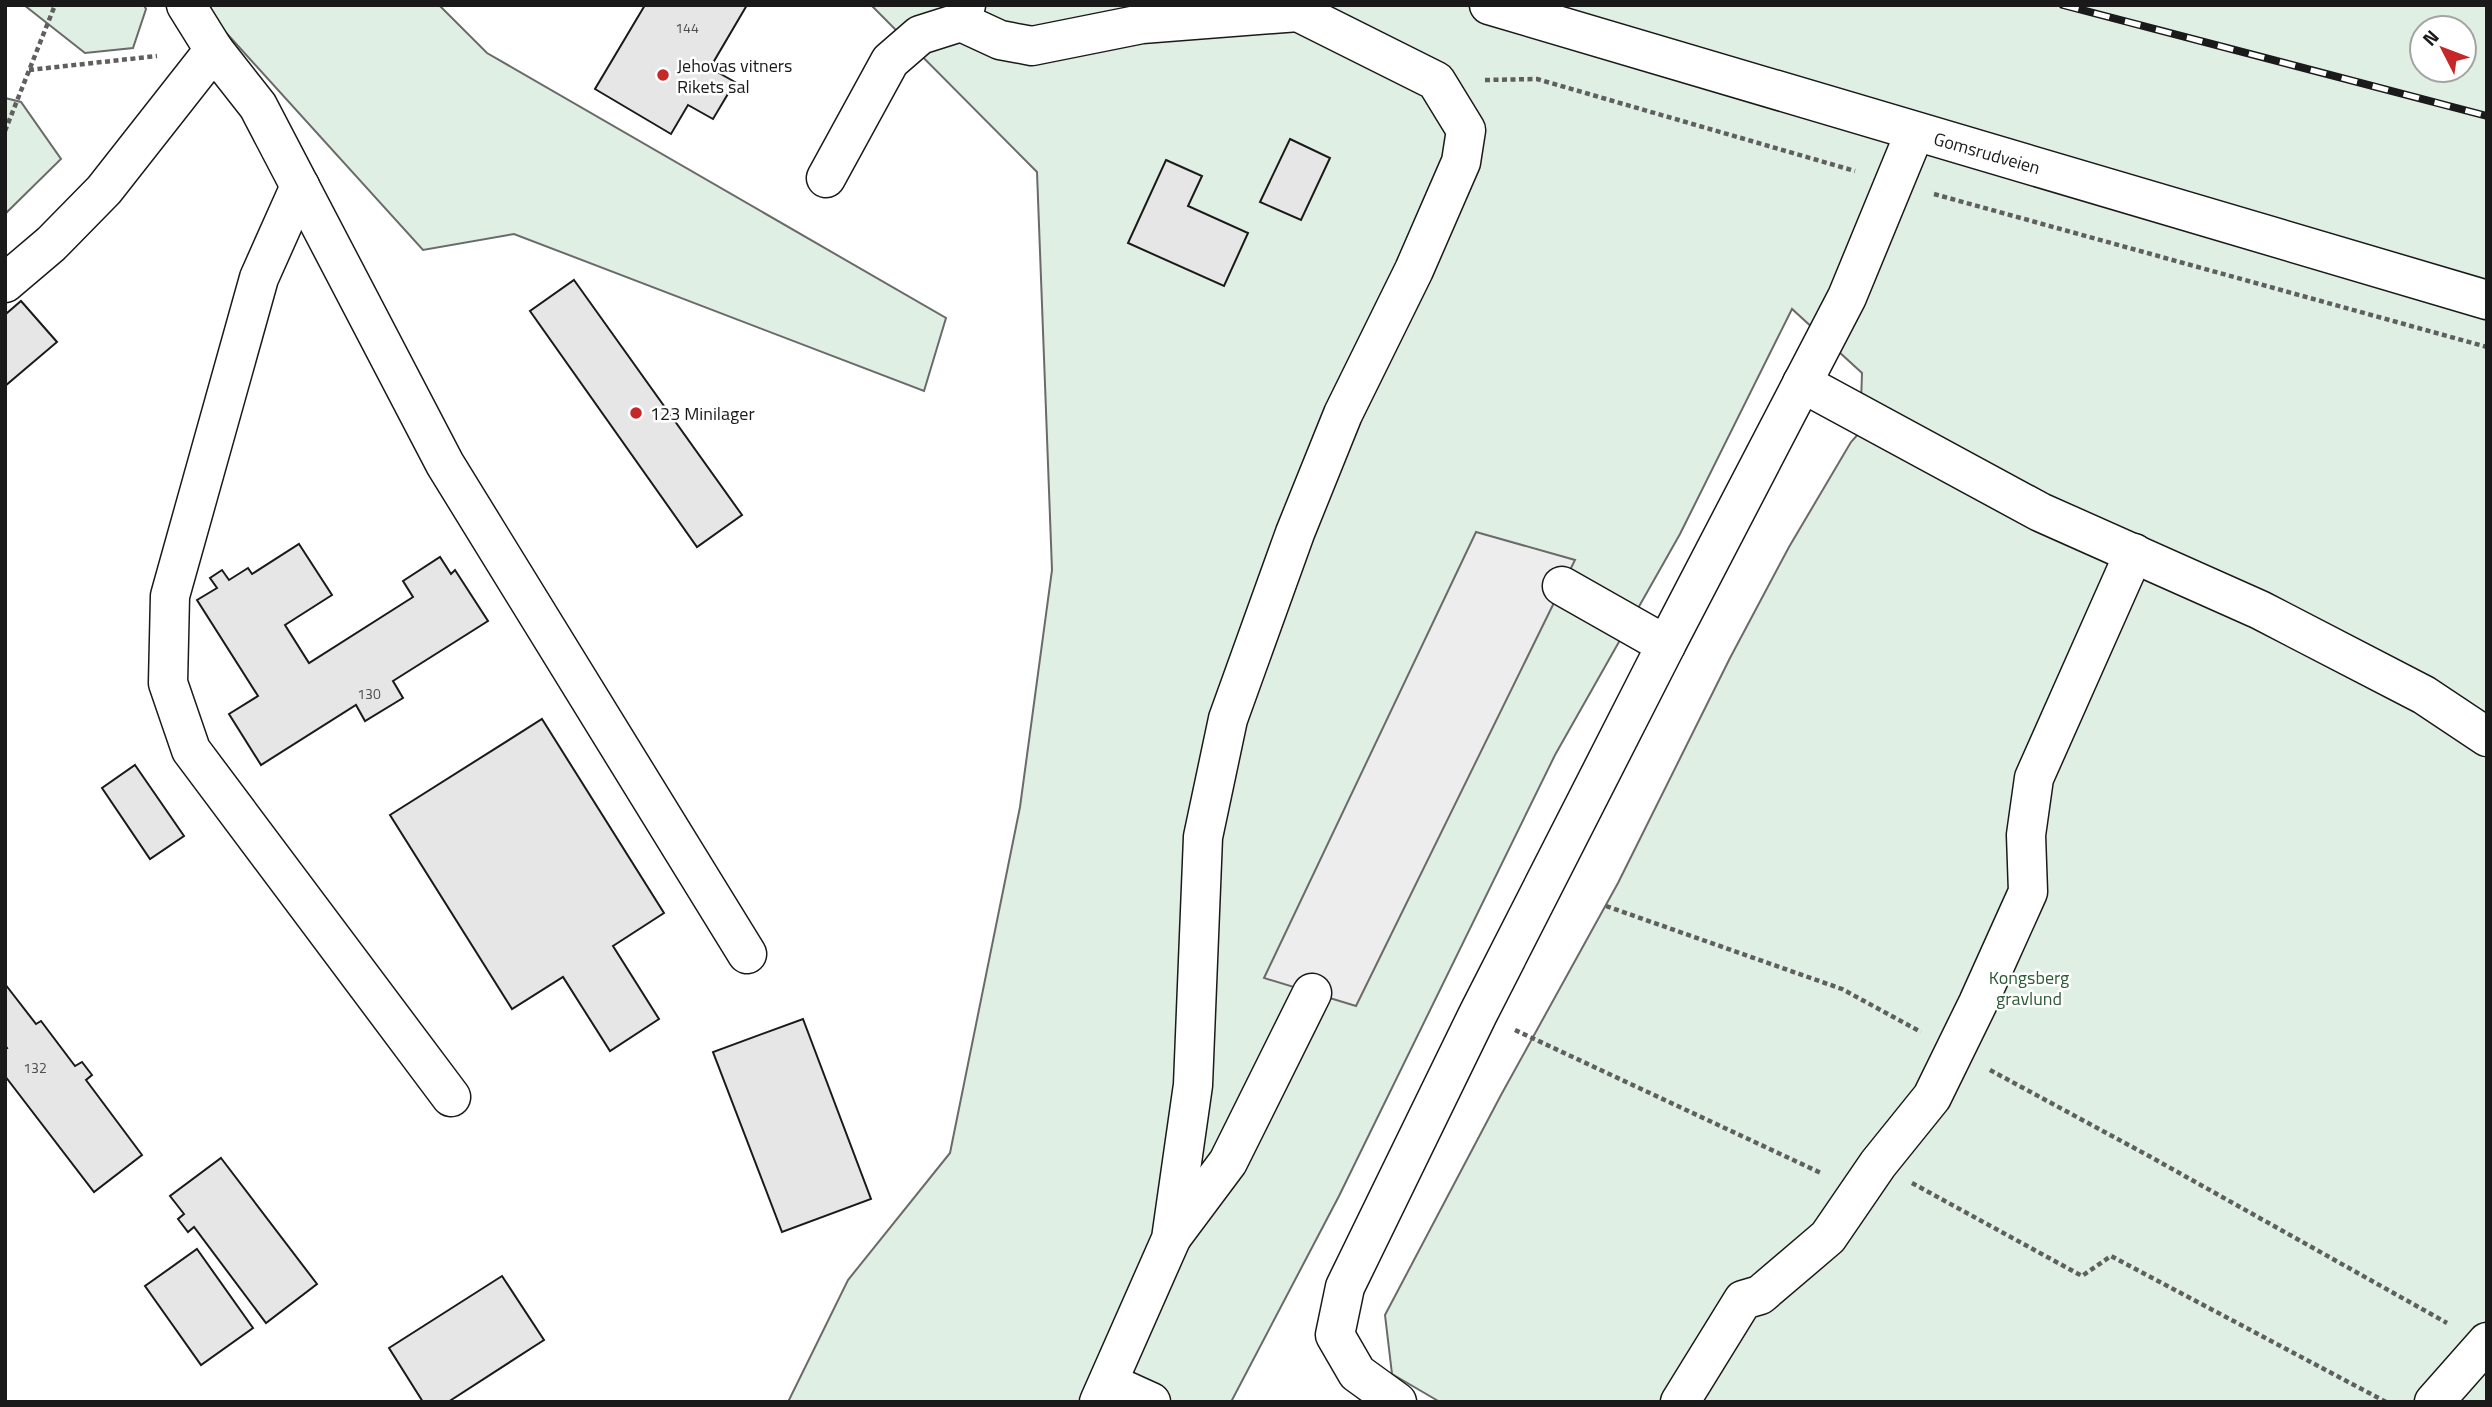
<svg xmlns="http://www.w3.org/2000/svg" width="2492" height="1407" font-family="'Titillium Web',sans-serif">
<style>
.green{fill:#e0efe3;stroke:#6a6a6a;stroke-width:2;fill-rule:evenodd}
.parking{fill:#ededed;stroke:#6a6a6a;stroke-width:2}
.building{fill:#e6e6e6;stroke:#1a1a1a;stroke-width:2}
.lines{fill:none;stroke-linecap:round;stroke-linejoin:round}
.minor-casing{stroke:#1a1a1a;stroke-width:41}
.major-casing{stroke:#1a1a1a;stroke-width:41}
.path{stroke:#5f5f5f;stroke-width:4.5;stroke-dasharray:5 3.5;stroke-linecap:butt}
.minor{stroke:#fff;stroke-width:38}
.major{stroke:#fff;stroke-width:38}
.rail-casing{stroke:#1a1a1a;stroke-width:8}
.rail{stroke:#fff;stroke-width:5;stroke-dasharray:16;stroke-linecap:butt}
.poi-dot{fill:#c62828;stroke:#fff;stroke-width:2.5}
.labels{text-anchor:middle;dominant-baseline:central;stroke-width:5;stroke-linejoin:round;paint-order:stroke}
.number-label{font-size:14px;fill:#4d4d4d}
.poi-label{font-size:18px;fill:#1a1a1a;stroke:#fff;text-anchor:start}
.street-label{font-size:18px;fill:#1a1a1a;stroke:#fff}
.park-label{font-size:18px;fill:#2b5a34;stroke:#fff}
</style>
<rect width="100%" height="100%" fill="#fff"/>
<!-- green -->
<g class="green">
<path d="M24 5H144L146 9 133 48 85 53Z"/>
<path d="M210 5H439L487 53 946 318 924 391 514 234 423 250 211 16Z"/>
<path d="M871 5H2487V1402H1440L1392 1374 1385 1315 1501 1095 1618 883 1730 658 1789 547 1851 442 1860 432 1862 373 1792 309 1680 534 1555 755 1339 1196 1231 1402H788L848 1280 950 1153 1020 807 1052 570 1037 172ZM2422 28H2464V70H2422Z"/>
<path d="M5 98 21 102 61 159 5 214Z"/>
</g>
<!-- parking -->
<path class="parking" d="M1476 532 1575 560 1356 1006 1264 978Z"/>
<!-- building -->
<g class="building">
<path d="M645 5H747L710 68 735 82 713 119 688 105 671 134 595 89Z"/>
<path d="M1290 139 1330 158 1301 220 1260 202Z"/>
<path d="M1166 160 1202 176 1188 206 1248 233 1224 286 1128 243Z"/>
<path d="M574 280 742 515 697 547 530 311Z"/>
<path d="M21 301 57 342 5 386V310L7 313Z"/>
<path d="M299 544 332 595 285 625 309 663 413 597 403 581 440 557 451 574 455 570 488 621 393 681 403 698 365 721 356 705 261 765 229 714 258 696 197 600 217 588 210 578 222 570 229 580 248 568 252 574Z"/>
<path d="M542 719 664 913 613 946 659 1019 610 1051 563 977 512 1009 390 815Z"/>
<path d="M135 765 184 836 150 859 102 788Z"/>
<path d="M5 984 36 1024 41 1021 75 1066 82 1062 92 1075 86 1080 142 1155 94 1192 5 1076V1049L7 1048 5 1045Z"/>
<path d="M803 1019 871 1199 782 1232 713 1052Z"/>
<path d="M221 1158 317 1284 266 1323 194 1227 188 1232 178 1219 184 1214 170 1196Z"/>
<path d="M197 1249 253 1328 201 1365 145 1286Z"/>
<path d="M502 1276 544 1340 448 1402H423L389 1348Z"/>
</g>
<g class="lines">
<!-- minor casing -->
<g class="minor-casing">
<g id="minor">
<path d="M186 5 214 50 258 106 445 464 747 954"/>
<path d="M961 22 1000 40 1032 46 1142 24 1298 12 1436 81 1466 130 1461 162 1414 270 1343 414 1295 533 1228 719 1203 837 1193 1085 1171 1239 1099 1402"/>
<path d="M826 178 890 61 920 35 961 22 966 5"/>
<path d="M300 186 259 278 170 596 168 683 191 750 451 1097"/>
<path d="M5 283 51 244 104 190 214 50"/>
<path d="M1802 383 2040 512 2260 610 2424 695 2487 737"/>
<path d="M1562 586 1666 645 1847 297 1915 132"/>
<path d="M1172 1237 1228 1162 1312 993"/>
<path d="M1109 1383 1151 1402"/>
<path d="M1397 1402 1357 1373 1335 1335 1345 1287 1478 1014 1666 645"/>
<path d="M1680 1402 1743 1300 1760 1295 1828 1237 1878 1164 1932 1097 1978 1003 2028 892 2026 835 2034 778 2134 553"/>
<path d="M2434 1402 2487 1342"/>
</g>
</g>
<!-- major casing -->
<g class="major-casing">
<path id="major" d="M1489 5 2487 300"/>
</g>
<!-- path -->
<g class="path">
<path d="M29 70 157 56"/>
<path d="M1485 80 1537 79 1855 171"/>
<path d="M5 131 55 5"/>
<path d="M1934 194 2487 347"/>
<path d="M1606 906 1842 989 1921 1032"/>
<path d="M1515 1030 1821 1173"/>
<path d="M1990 1070 2149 1156 2447 1323"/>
<path d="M1912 1183 2082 1276 2111 1256 2386 1402"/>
</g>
<!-- minor -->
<use href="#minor" class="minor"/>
<!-- major -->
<use href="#major" class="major"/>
<!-- rail casing -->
<g class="rail-casing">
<path id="rail" d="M2063 5 2487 116"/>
</g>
<!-- rail -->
<use href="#rail" class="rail"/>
</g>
<!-- markers -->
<g class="poi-dot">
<circle cx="663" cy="75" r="7"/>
<circle cx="636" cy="413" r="7"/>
</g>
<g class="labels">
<!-- number labels -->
<g class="number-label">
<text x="687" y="27">144</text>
<text x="369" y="693">130</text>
<text x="35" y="1067">132</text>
</g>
<!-- poi labels -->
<g class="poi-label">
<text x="677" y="65">Jehovas vitners<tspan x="677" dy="21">Rikets sal</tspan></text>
<text x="650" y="413">123 Minilager</text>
</g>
<!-- street labels -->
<g class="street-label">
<text transform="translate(1987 153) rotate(16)">Gomsrudveien</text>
</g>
<!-- park labels -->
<g class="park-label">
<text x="2029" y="977">Kongsberg<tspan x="2029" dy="21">gravlund</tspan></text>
</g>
</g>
<!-- border -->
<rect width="2492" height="1407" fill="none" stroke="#1a1a1a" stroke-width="14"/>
<!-- north arrow -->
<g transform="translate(2443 49) rotate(312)"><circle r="33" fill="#ffffff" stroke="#a3a3a3" stroke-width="2"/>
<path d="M0-5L12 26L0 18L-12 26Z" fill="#c62828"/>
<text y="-10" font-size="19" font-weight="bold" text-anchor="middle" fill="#1a1a1a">N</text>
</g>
</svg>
